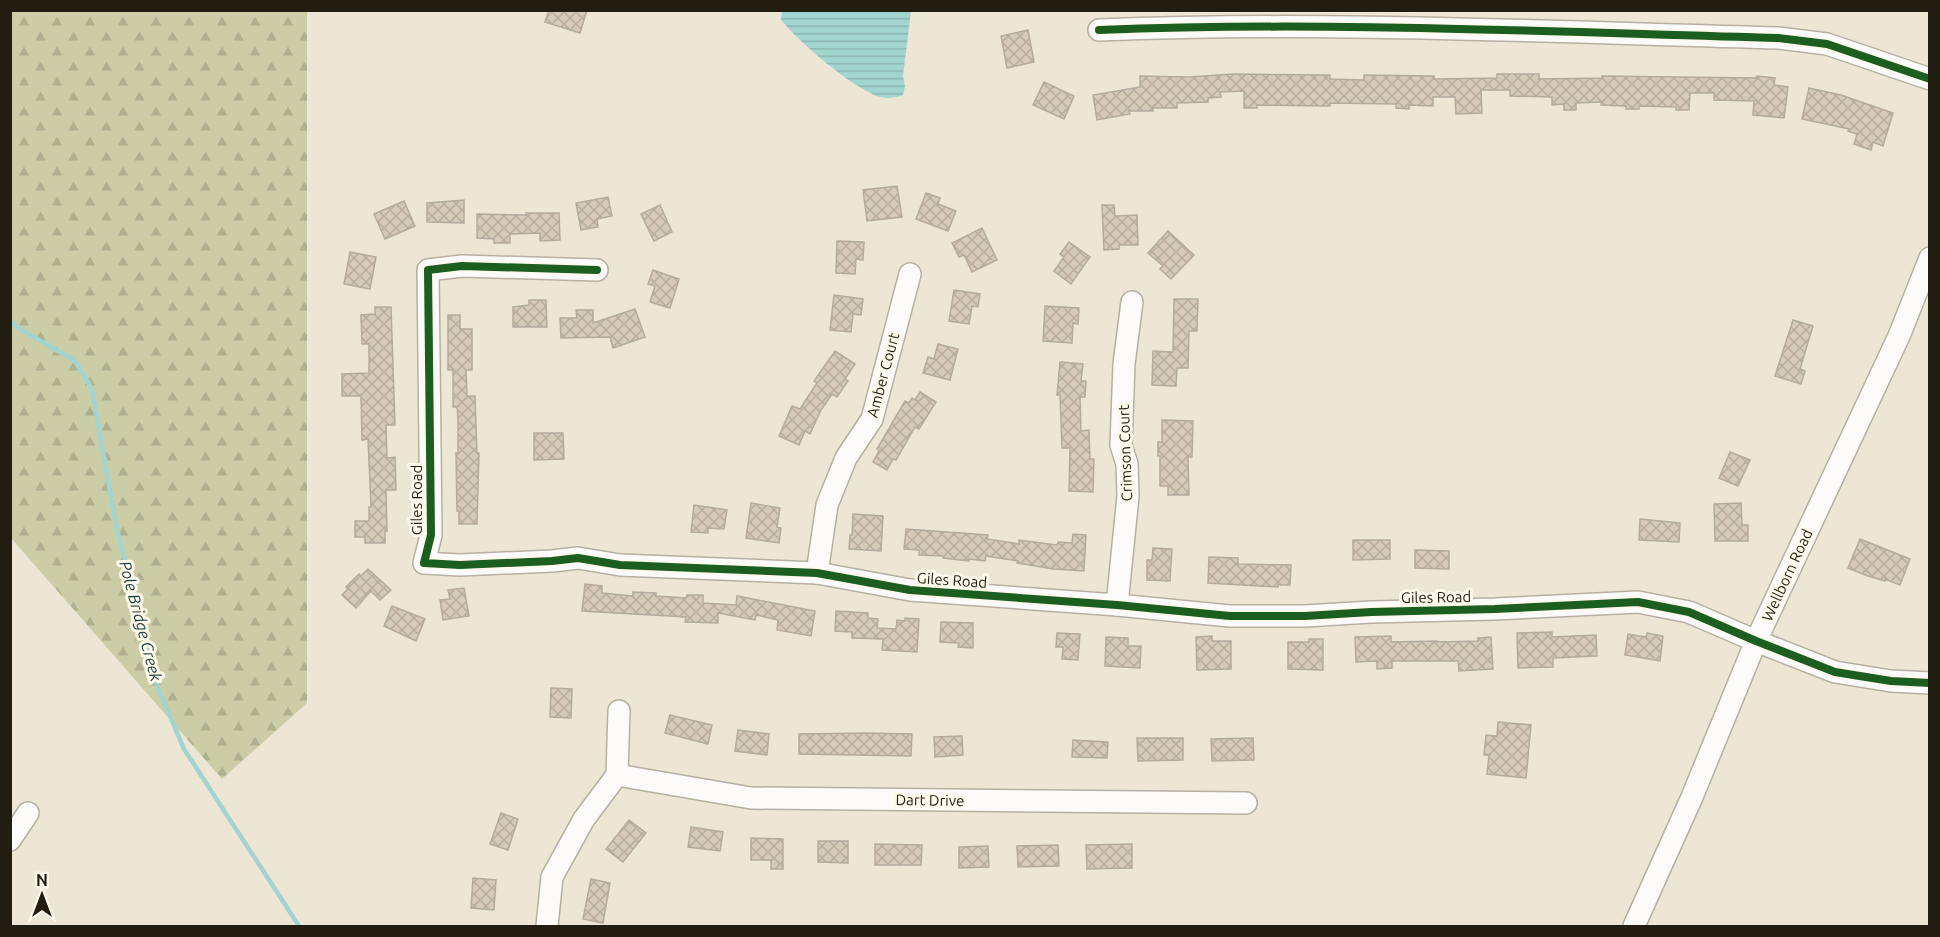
<svg xmlns="http://www.w3.org/2000/svg" width="1940" height="937" font-family="Ubuntu,sans-serif">
<style>
.forest{fill:url(#forest-firs)}
.water{fill:url(#water-rules)}
.lines{fill:none;stroke-linecap:round;stroke-linejoin:round}
.stream{stroke:#a2d4d0;stroke-width:4.5}
.building{fill:url(#building-cross-hatch);stroke:#b4ab9f;stroke-width:1.5}
.minor-casing{stroke:#b5b0a1;stroke-width:24}
.minor{stroke:#fcfbf9;stroke-width:21}
.cycleway-casing{stroke:#fef9eb;stroke-width:11}
.cycleway{stroke:#1b5e20;stroke-width:8}
.labels{text-anchor:middle;dominant-baseline:central;stroke-width:6;stroke-linejoin:round;paint-order:stroke}
.street-label{font-size:15px;fill:#211d10;stroke:#fef9eb}
.water-label{font-size:16px;font-style:italic;fill:#1a3e40;stroke:#fef9eb}
</style>
<defs>
<pattern id="forest-firs" width="22" height="20" patternUnits="userSpaceOnUse" patternTransform="scale(1.5)"><rect width="22" height="20" fill="#cbcda7"/><path d="M5 1l3.5 6h-7zM16 11l3.5 6h-7z" fill="#aeb08f"/></pattern>
<pattern id="water-rules" width="6" height="5" patternUnits="userSpaceOnUse" patternTransform="scale(1.5)"><rect width="6" height="5" fill="#a2d4d0"/><path d="M0 2.5h6" fill="none" stroke="#8bb6b2"/></pattern>
<pattern id="building-cross-hatch" width="8" height="8" patternUnits="userSpaceOnUse" patternTransform="scale(1.5)"><rect width="8" height="8" fill="#d5c9b8"/><path d="M0 0l8 8M0 8l8-8" fill="none" stroke="#b7ac9d"/></pattern>
</defs>
<rect width="100%" height="100%" fill="#eee6d4"/>
<!-- forest -->
<path class="forest" d="M10 11H307V703L222 779 11 538Z"/>
<!-- water -->
<path class="water" d="M782 11H911L903 76 905 86 903 95C896 98 887 99 880 97 852 88 800 43 781 20Z"/>
<g class="lines">
<!-- stream -->
<path class="stream" d="M10 321 17 327 75 361 92 389 116 525 158 688 184 749 299 926"/>
</g>
<!-- building -->
<g class="building">
<path d="M549 10H587L580 33 545 22Z"/>
<path d="M1028 30 1034 62 1007 68 1001 36Z"/>
<path d="M1233 74 1330 75V79L1364 80V75L1434 76V79L1497 78V74H1539V79L1602 78V76L1756 78 1757 76 1775 78 1774 85 1788 87 1784 118 1753 115 1754 101 1714 100V93H1690L1689 110H1676V107L1639 106V109H1626V106L1601 105 1602 102 1576 103V110H1564V104L1552 105V97L1510 96V90H1481L1482 113 1456 114 1455 97H1433V106L1409 105V109L1396 108V104L1330 103V106L1257 105V108H1244V91L1220 92 1221 97 1208 98V102L1177 103V108H1153V111H1129L1130 114 1097 120 1093 95 1140 87V76L1189 77Z"/>
<path d="M1044 82 1074 96 1064 119 1033 105Z"/>
<path d="M1809 88 1841 95 1893 113 1883 146 1873 142 1871 150 1854 144 1857 134 1848 131 1849 129 1802 119Z"/>
<path d="M897 186 902 217 867 221 863 190Z"/>
<path d="M926 193 940 198 938 204 956 211 948 231 916 219Z"/>
<path d="M608 197 612 216 597 219 598 227 581 230 576 203Z"/>
<path d="M464 200V223L427 222V203Z"/>
<path d="M404 201 415 226 385 239 374 214Z"/>
<path d="M660 205 672 232 654 241 641 214Z"/>
<path d="M1102 205H1114L1115 216 1137 215 1138 245H1119V249L1104 250Z"/>
<path d="M526 213H559L560 240 540 241V233L510 234V243H494V239L477 238V214L526 215Z"/>
<path d="M982 228 997 260 972 272 964 255 959 257 952 243Z"/>
<path d="M1168 231 1194 255 1171 279 1160 269 1163 266 1148 253Z"/>
<path d="M837 241 864 242 863 260 856 259 855 274 836 273Z"/>
<path d="M1069 242 1090 257 1071 284 1054 271 1064 257 1060 254Z"/>
<path d="M350 252 376 257 370 289 344 284Z"/>
<path d="M653 270 679 279 670 308 650 302 655 286 648 284Z"/>
<path d="M954 290 980 294 978 307 972 306 969 324 949 321Z"/>
<path d="M834 295 863 299 861 315 853 314 851 332 830 330Z"/>
<path d="M1174 299H1198L1197 331H1189L1188 368H1177L1176 386 1152 385 1153 351 1173 352Z"/>
<path d="M529 300H546L547 327H513V307L529 305Z"/>
<path d="M1045 306 1079 308 1078 324 1073 323 1072 343 1043 341Z"/>
<path d="M375 307H391L395 425H386L387 458 395 457 396 490H386L387 531H385V543H365V537H355V521H369V507H371L368 439 362 440 361 396H342V374L369 373V344H362L361 315 375 314Z"/>
<path d="M635 309 645 337 613 348 610 337 561 338 560 318H577L576 310H593V323Z"/>
<path d="M448 315H460V329H472V370H466L467 396H475L477 453H479L477 524H459V511H457L456 453H458V419L457 407H453V370H448Z"/>
<path d="M1793 320 1813 326 1800 369 1805 371 1801 384 1775 376Z"/>
<path d="M938 344 958 349 950 380 923 373 928 357 934 359Z"/>
<path d="M835 351 855 364 845 379 848 381 837 397 832 394 821 410 810 434 805 431 799 445 779 436 792 406 800 409 817 383 814 381Z"/>
<path d="M1060 362 1083 364 1081 381H1086L1085 397H1080L1081 431 1089 430 1090 459H1094L1093 492 1069 491 1070 448H1062L1060 395H1057Z"/>
<path d="M920 392 936 402 919 429 915 427 896 460 893 459 887 470 873 462 879 451 877 449 905 401 909 403 912 398 915 400Z"/>
<path d="M1162 420 1193 421 1192 457H1188L1189 495H1168V486H1160V456H1158V442H1162Z"/>
<path d="M534 433H563L564 459 534 460Z"/>
<path d="M1730 452 1750 460 1738 486 1719 478Z"/>
<path d="M751 503 780 508 777 527 781 528 779 543 746 538Z"/>
<path d="M1741 503 1742 525H1748V541H1715L1714 504Z"/>
<path d="M694 505 727 510 724 529 708 528V533L691 532Z"/>
<path d="M853 514 883 516 881 551 849 549 850 535H852Z"/>
<path d="M1640 519 1680 523 1679 542 1639 540Z"/>
<path d="M906 529 988 535 987 539 1019 544V540L1057 545 1058 542 1072 543 1073 534 1086 535 1084 571 1053 569 1017 563 1018 561 986 556 985 561 969 559V561L943 558V556L919 555V550L904 549Z"/>
<path d="M1860 539 1910 559 1900 585 1885 579V581L1868 576 1848 568Z"/>
<path d="M1353 540H1390V559L1353 560Z"/>
<path d="M1153 548 1172 549 1170 581 1147 580V560H1152Z"/>
<path d="M1415 550 1449 551V569L1415 568Z"/>
<path d="M1209 557 1238 558V564L1291 565 1290 585H1278V587L1208 583Z"/>
<path d="M368 569 391 590 380 600 371 591 356 608 342 595 348 589 346 587 359 574 361 576Z"/>
<path d="M585 584 602 586V593L633 596V592L656 593V596L686 598 687 595H703V603L736 605 737 596 815 611 811 636 777 630 778 620 756 615 755 620 718 613V623L685 622 686 617 582 611Z"/>
<path d="M464 588 469 616 443 620 440 600 450 599 448 590Z"/>
<path d="M392 606 425 619 416 641 384 626Z"/>
<path d="M836 611 868 613V618L878 619 877 628 896 629 897 620 905 621V618L919 619 917 652 882 650 883 639 852 638V632L835 631Z"/>
<path d="M941 622 973 623V648L958 647 959 643 940 642Z"/>
<path d="M1552 632V637L1596 635 1597 656 1553 658V667L1518 668 1517 633Z"/>
<path d="M1057 633 1080 634 1078 660 1062 659 1063 647H1056Z"/>
<path d="M1647 633 1663 636 1660 661 1625 655 1628 634 1646 637Z"/>
<path d="M1212 636V641H1231V669L1197 670 1196 637Z"/>
<path d="M1391 636V642L1437 641V642L1478 641V638L1491 637 1493 669 1459 671 1458 661H1392V668L1377 669V661L1356 662 1355 637Z"/>
<path d="M1106 637 1128 638V646H1141L1140 668 1105 666Z"/>
<path d="M1309 639H1323V670L1288 669V642H1309Z"/>
<path d="M551 688 572 689 571 718 550 717Z"/>
<path d="M670 715 712 725 708 744 665 733Z"/>
<path d="M1498 722 1531 725 1526 778 1487 774 1489 755H1484L1486 735 1497 736Z"/>
<path d="M738 730 769 734 767 755 735 751Z"/>
<path d="M866 733 912 734 911 756 799 754V734Z"/>
<path d="M962 736 963 755 935 757 934 737Z"/>
<path d="M1137 738H1183V760L1138 761Z"/>
<path d="M1253 738 1254 760 1212 761 1211 739Z"/>
<path d="M1073 740 1108 742 1107 758 1072 757Z"/>
<path d="M501 813 518 819 508 850 490 844Z"/>
<path d="M629 820 646 833 623 862 606 849Z"/>
<path d="M691 827 723 832 720 851 688 847Z"/>
<path d="M751 838 783 839V869H771V860H751Z"/>
<path d="M818 841H848V863L818 862Z"/>
<path d="M875 844 922 845 921 865H875Z"/>
<path d="M1132 844V868L1087 869 1086 845Z"/>
<path d="M1058 845 1059 866 1018 867 1017 846Z"/>
<path d="M988 846 989 867 959 868V847Z"/>
<path d="M473 878 496 880 494 910 471 908Z"/>
<path d="M591 879 610 883 603 923 583 919Z"/>
</g>
<g class="lines">
<!-- minor casing -->
<g class="minor-casing">
<g id="minor">
<path d="M1099 30C1325 21 1552 32 1778 38L1827 44 1930 79"/>
<path d="M597 270 462 266 428 270 431 535 424 563 460 565 552 561 578 558 620 565 817 573 910 590 1117 605 1230 616H1305L1371 612 1495 609 1638 602 1689 612 1756 641 1835 672 1891 681 1930 683"/>
<path d="M817 573 827 505 846 458 872 419 910 274"/>
<path d="M1117 605 1128 496 1127 464 1121 445 1124 364 1132 302"/>
<path d="M617 775 751 798 1246 803"/>
<path d="M10 840 28 813"/>
<path d="M547 926 552 877 584 819 617 775 619 711"/>
<path d="M1634 926 1692 797 1756 641 1899 336 1930 258"/>
</g>
</g>
<!-- minor -->
<use href="#minor" class="minor"/>
<!-- cycleway casing -->
<g class="cycleway-casing">
<g id="cycleway">
<path d="M1099 30C1325 21 1552 32 1778 38L1827 44 1930 79"/>
<path d="M597 270 462 266 428 270 431 535 424 563 460 565 552 561 578 558 620 565 817 573 910 590 1117 605 1230 616H1305L1371 612 1495 609 1638 602 1689 612 1756 641 1835 672 1891 681 1930 683"/>
</g>
</g>
<!-- cycleway -->
<use href="#cycleway" class="cycleway"/>
</g>
<g class="labels">
<!-- street labels -->
<g class="street-label">
<text transform="translate(883 375) rotate(-75)">Amber Court</text>
<text transform="translate(1125 453) rotate(-92)">Crimson Court</text>
<text transform="translate(416 500) rotate(-90)">Giles Road</text>
<text transform="translate(1787 575) rotate(-65)">Wellborn Road</text>
<text transform="translate(952 580) rotate(4)">Giles Road</text>
<text transform="translate(1436 597) rotate(-1)">Giles Road</text>
<text transform="translate(930 800) rotate(1)">Dart Drive</text>
</g>
<!-- water labels -->
<g class="water-label">
<text transform="translate(141 621) rotate(75)">Pole Bridge Creek</text>
</g>
</g>
<!-- border -->
<rect width="1940" height="937" fill="none" stroke="#211d10" stroke-width="24"/>
<!-- north arrow -->
<g transform="translate(42 895)" stroke="#fef9eb" stroke-width="4.5" paint-order="stroke">
<path d="M0-4.5L10 22L0 15L-10 22Z" fill="#211d10"/>
<text y="-9" font-size="16" font-weight="bold" text-anchor="middle" fill="#211d10">N</text>
</g>
</svg>
